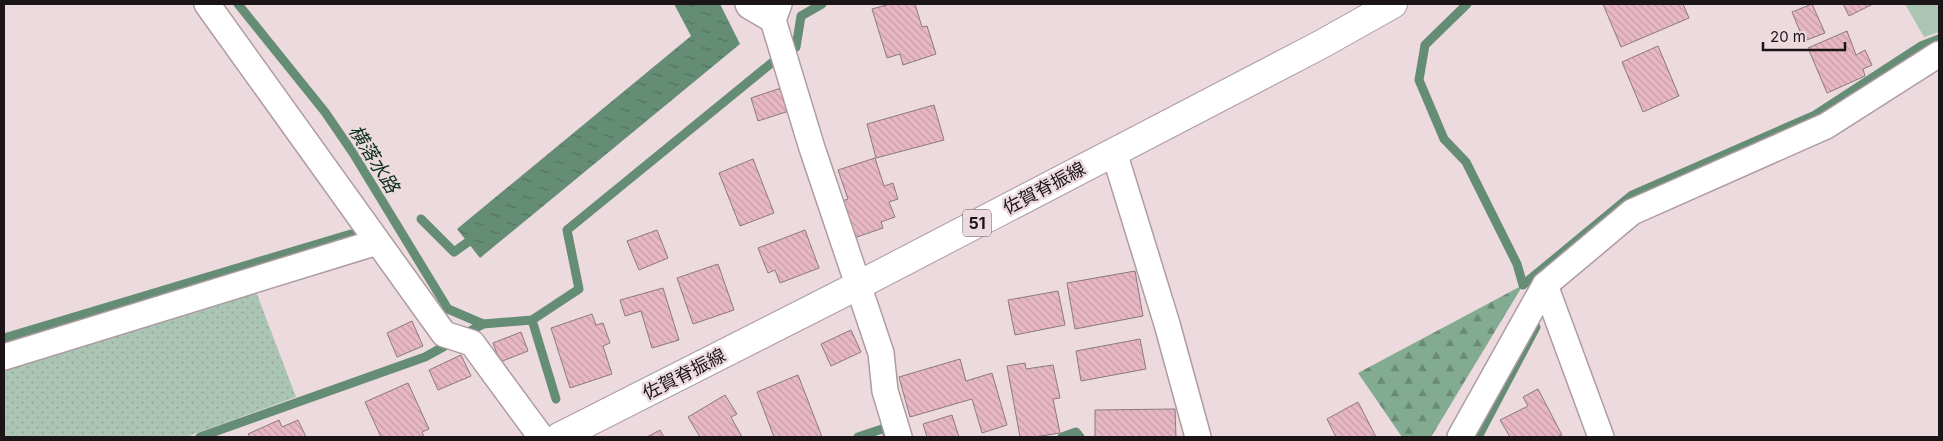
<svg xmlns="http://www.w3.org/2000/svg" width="1943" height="441" font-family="Inter,'Noto Sans JP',sans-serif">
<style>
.grass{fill:url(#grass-dots)}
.forest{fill:url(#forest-firs)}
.green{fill:#abc5b5}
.water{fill:url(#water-ripples)}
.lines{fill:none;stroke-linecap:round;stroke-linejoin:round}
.stream{stroke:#658d75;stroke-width:9}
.building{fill:url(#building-back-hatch);stroke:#8b7a7e}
.minor-casing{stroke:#ae9ca1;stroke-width:28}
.primary-casing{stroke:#ae9ca1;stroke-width:30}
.minor{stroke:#fff;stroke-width:25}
.primary{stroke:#fff;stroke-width:28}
.labels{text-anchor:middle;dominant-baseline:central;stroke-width:5;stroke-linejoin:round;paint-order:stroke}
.shield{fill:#ecdade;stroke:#5a5053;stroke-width:1}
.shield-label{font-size:16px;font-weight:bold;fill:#1b1517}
.street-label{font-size:18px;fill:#1b1517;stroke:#ecdade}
.water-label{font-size:19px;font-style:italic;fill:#0e311e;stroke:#ecdade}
</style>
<defs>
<pattern id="grass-dots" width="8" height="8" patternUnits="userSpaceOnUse" patternTransform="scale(1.25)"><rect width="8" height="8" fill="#abc5b5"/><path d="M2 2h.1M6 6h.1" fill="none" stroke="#93a89b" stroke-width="1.8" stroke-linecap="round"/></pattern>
<pattern id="forest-firs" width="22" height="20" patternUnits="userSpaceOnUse" patternTransform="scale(1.25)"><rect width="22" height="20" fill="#82ab92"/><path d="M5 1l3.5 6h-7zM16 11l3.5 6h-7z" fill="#6a8a76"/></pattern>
<pattern id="water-ripples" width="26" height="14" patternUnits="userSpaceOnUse" patternTransform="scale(1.25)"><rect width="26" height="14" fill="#658d75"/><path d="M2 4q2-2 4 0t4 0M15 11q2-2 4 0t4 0" fill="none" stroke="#52725f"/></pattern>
<pattern id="building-back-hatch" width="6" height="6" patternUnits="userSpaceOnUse" patternTransform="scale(1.25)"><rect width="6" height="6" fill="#e7b7c4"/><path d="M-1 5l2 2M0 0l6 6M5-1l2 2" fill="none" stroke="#c69ca8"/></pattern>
</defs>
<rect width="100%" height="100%" fill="#ecdade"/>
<!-- grass -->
<path class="grass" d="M255 289 296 397 186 437H4V370Z"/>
<!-- forest -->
<path class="forest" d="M1523 285 1431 437H1402L1358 373Z"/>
<!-- green -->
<path class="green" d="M1905 4H1939V32L1924 37Z"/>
<!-- water -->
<path class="water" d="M674 4H720L740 44 480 258 457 229 691 36Z"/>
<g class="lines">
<!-- stream -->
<g class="stream">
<path d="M238 4 325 112 353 153 448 309 483 324"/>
<path d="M1467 4 1425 45 1419 80 1444 139 1466 162 1517 264 1523 285 1632 195 1815 115 1921 46 1939 39"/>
<path d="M796 47 801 16 822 4"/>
<path d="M421 219 454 252 468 242"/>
<path d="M532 320 556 399"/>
<path d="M463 335 483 324 532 320 579 289 567 230 774 61"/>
<path d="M4 338 351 234"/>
<path d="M200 437 425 357 452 342"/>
<path d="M858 437 885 428 888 436"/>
<path d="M1062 437 1076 432 1080 437"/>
<path d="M1478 437 1536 327"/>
</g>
</g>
<!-- building -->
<g class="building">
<path d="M890 4H915L922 27 927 26 936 54 903 65 900 54 887 58 872 9Z"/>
<path d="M1603 4H1683L1689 18 1621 47Z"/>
<path d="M1812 4 1825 33 1804 41 1792 12Z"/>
<path d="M1843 4H1873L1849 16Z"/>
<path d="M1847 31 1856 55 1865 50 1872 65 1863 69 1865 76 1827 93 1808 48Z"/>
<path d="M1658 46 1679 96 1643 112 1622 62Z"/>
<path d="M784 87 792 110 758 121 751 98Z"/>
<path d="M934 105 944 140 876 158 867 124Z"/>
<path d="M875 158 884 186 893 183 898 199 889 202 895 217 881 222 883 228 854 238 842 201 848 199 838 170Z"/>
<path d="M753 159 774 213 740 226 719 173Z"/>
<path d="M657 230 668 258 639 270 627 241Z"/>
<path d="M805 230 819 268 780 283 775 270 768 273 758 248Z"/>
<path d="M718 264 734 310 693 324 677 278Z"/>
<path d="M1135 271 1143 316 1075 329 1067 283Z"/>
<path d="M663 288 679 340 652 348 641 311 625 316 620 300Z"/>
<path d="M1058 291 1065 325 1015 335 1008 300Z"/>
<path d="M592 314 596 325 603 323 610 343 603 346 612 374 570 388 551 328Z"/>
<path d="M412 321 423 346 397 357 387 333Z"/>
<path d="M851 330 861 352 831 366 821 344Z"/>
<path d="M521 332 528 351 500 362 493 343Z"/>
<path d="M1140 339 1146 369 1081 381 1076 351Z"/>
<path d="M461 355 471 376 438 390 429 370Z"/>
<path d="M960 359 966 381 992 373 1007 425 982 433 972 399 910 417 899 377Z"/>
<path d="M1025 363 1026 369 1053 365 1060 398 1053 399 1060 433 1034 437H1020L1007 366Z"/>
<path d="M798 375 822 437H774L757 392Z"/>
<path d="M408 383 429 429 422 432 424 437H381L365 402Z"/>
<path d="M1538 389 1562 435 1557 437H1510L1500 420 1528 406 1523 397Z"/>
<path d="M725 395 737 414 731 417 742 437H700L688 417Z"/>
<path d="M1358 402 1376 437H1336L1327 419Z"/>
<path d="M1175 409 1176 437H1095V410Z"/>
<path d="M952 415 959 437H927L923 424Z"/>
<path d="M279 420 282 427 298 420 306 437H250L248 434Z"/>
<path d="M660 430 664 437H647Z"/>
</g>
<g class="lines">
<!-- minor casing -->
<g class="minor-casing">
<g id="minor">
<path d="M207 4 444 334 472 343 541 437"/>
<path d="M748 4 749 6 773 20"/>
<path d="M779 4 773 20 812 148 881 353 885 391 899 437"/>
<path d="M1114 152 1167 324 1198 437"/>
<path d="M4 357 377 242"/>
<path d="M1460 437 1545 285"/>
<path d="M1601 437 1545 285 1632 212 1826 126 1939 54"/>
</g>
</g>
<!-- primary casing -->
<g class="primary-casing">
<path id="primary" d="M559 437 857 286 1320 45 1393 4"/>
</g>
<!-- minor -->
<use href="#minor" class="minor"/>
<!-- primary -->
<use href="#primary" class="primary"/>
</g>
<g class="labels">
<!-- shield labels -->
<rect class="shield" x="963" y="209.5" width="28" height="27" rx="4"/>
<g class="shield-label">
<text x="977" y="223">51</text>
</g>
<!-- street labels -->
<g class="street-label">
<text transform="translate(1044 188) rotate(-28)">佐賀脊振線</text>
<text transform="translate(684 374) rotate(-27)">佐賀脊振線</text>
</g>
<!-- water labels -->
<g class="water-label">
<text transform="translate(374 159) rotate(58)">横落水路</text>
</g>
</g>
<!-- border -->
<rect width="1943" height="441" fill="none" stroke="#1b1517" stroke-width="10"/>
<!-- scale -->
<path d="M1763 42v8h82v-8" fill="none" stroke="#1b1517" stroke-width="2.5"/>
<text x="1770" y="42" font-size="15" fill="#1b1517" stroke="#ecdade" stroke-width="4" paint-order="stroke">20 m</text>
</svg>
